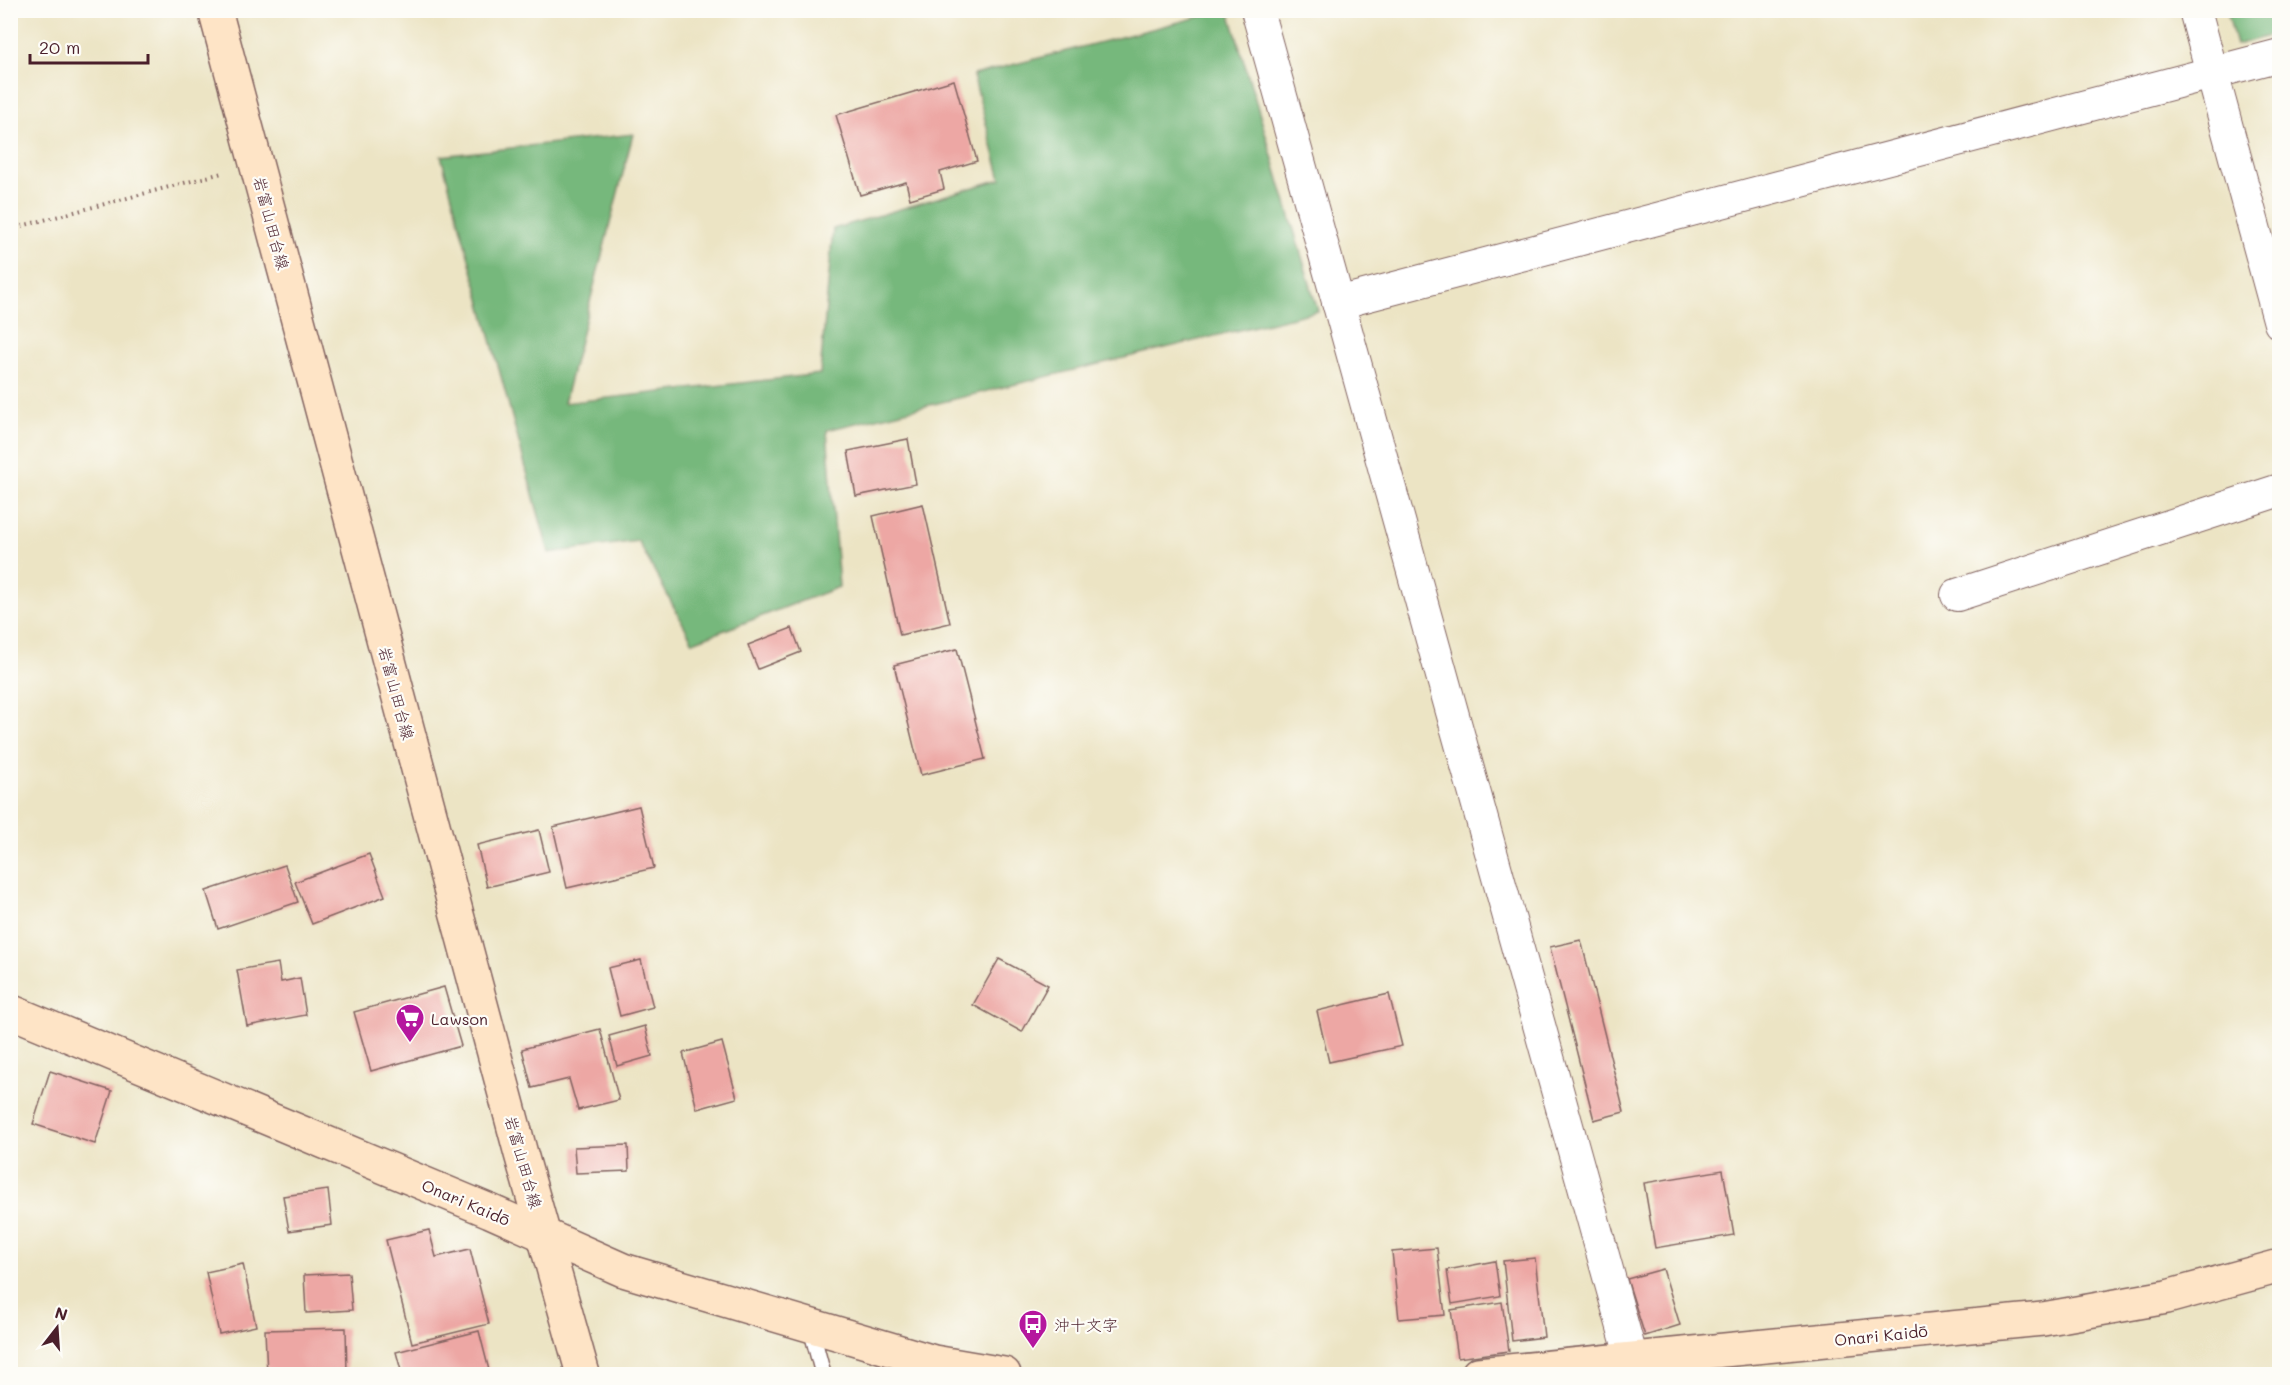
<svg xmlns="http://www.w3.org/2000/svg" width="2290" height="1385" font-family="Mali,'Klee One',sans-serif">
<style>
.forest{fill:#76b87b;stroke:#606c53;stroke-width:1.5}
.building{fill:#eda7a4}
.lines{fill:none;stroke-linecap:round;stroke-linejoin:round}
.lane-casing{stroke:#836461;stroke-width:18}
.street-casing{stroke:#836461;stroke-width:34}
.secondary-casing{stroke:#836461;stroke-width:36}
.path{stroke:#836461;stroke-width:4;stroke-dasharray:1.5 4.5;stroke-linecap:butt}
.lane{stroke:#fff;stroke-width:15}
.street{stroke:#fff;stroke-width:32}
.secondary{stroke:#fee4c6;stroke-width:33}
.labels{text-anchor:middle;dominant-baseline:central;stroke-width:4.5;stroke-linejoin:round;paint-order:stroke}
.street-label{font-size:16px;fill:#4a1f2b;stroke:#fdfcf7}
.poi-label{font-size:16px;fill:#4a1f2b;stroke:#fdfcf7;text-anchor:start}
</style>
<rect width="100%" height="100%" fill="#fdfcf7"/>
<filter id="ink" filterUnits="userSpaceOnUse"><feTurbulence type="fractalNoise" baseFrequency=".0167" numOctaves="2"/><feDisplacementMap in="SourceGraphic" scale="12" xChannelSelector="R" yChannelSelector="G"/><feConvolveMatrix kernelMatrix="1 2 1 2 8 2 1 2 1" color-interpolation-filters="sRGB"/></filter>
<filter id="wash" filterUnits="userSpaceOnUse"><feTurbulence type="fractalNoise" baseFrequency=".008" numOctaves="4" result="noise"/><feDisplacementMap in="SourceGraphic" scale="24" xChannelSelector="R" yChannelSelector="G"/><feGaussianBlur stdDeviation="1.35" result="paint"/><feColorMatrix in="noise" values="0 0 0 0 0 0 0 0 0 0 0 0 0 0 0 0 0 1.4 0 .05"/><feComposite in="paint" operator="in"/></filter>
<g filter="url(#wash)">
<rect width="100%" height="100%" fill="#ece4c4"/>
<!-- forest -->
<g class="forest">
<path d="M1222 11H1229L1318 311 827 430 839 587 693 642 638 541 549 553 441 156 633 134 564 403 820 374 833 229 1001 179 973 75Z"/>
<path d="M2227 11H2279V33L2236 45Z"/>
</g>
<g id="blocks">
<!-- building -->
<g class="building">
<path d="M954 80 977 161 940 172 944 189 910 199 906 182 860 195 836 115Z"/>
<path d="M908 439 916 484 856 496 848 451Z"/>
<path d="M923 504 950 623 900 635 873 516Z"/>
<path d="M792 628 801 652 758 669 748 645Z"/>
<path d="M957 649 985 759 921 775 894 665Z"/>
<path d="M639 806 654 868 567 888 553 827Z"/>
<path d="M539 830 549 872 487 887 477 845Z"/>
<path d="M369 854 385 896 312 924 295 882Z"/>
<path d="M285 865 298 902 218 929 206 891Z"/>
<path d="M1581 940 1624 1112 1594 1120 1550 947Z"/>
<path d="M999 959 1048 985 1022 1032 973 1005Z"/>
<path d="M641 960 653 1007 620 1016 608 968Z"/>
<path d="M278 963 281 982 300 978 306 1015 247 1026 237 970Z"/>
<path d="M444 987 461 1046 371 1071 354 1012Z"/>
<path d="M1389 994 1402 1046 1329 1062 1317 1011Z"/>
<path d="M645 1026 652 1056 617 1066 609 1036Z"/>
<path d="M600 1029 619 1100 578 1110 569 1079 532 1088 522 1049Z"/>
<path d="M722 1042 737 1098 697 1109 683 1053Z"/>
<path d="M50 1071 112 1091 95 1144 33 1124Z"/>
<path d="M628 1145 629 1171 576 1173 574 1147Z"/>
<path d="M1723 1170 1734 1235 1655 1248 1644 1183Z"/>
<path d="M328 1190 332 1225 289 1231 283 1196Z"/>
<path d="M429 1230 436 1257 470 1249 489 1324 412 1343 386 1240Z"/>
<path d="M1437 1248 1445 1315 1399 1319 1392 1252Z"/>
<path d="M1535 1258 1544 1337 1512 1341 1503 1261Z"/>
<path d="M1495 1261 1500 1296 1452 1304 1447 1270Z"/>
<path d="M243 1264 256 1326 219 1334 206 1272Z"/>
<path d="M1663 1269 1680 1325 1645 1336 1627 1279Z"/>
<path d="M349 1273 352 1310 306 1313 304 1275Z"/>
<path d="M1502 1302 1509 1351 1458 1358 1451 1310Z"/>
<path d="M346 1328 347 1374H267L265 1330Z"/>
<path d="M479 1331 490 1374H402L396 1352Z"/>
</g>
</g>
</g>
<g filter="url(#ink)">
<use href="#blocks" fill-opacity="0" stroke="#836461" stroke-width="1.5"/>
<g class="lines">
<!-- lane casing -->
<g class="lane-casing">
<path id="lane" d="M810 1325 823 1374"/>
</g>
<!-- street casing -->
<g class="street-casing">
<g id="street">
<path d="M1257 10 1636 1374"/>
<path d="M2195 10 2280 323"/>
<path d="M1338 303 2280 55"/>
<path d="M1957 595 2280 490"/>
</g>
</g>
<!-- secondary casing -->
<g class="secondary-casing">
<g id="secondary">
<path d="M215 10 521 1154 583 1374"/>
<path d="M10 1011 490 1211 623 1270 934 1362 1004 1374"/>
<path d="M1478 1374 2043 1319 2167 1297 2280 1266"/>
</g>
</g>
<!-- path -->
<path class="path" d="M10 229 222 173"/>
<!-- lane -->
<use href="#lane" class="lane"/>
<!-- street -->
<use href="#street" class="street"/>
<!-- secondary -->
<use href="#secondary" class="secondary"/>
</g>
</g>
<!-- icons -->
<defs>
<g id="supermarket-pin" transform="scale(1.5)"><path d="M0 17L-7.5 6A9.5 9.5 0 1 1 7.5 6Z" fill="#b5179e" stroke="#fdfcf7"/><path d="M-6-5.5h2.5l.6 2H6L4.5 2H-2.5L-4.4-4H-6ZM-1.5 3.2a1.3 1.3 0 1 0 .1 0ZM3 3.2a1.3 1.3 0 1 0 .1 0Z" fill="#fff"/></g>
<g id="bus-pin" transform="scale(1.5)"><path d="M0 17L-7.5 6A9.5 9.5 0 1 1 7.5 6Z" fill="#b5179e" stroke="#fdfcf7"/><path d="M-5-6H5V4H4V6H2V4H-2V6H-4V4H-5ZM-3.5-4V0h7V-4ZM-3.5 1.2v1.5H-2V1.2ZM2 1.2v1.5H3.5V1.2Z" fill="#fff"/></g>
</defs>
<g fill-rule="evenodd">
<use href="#supermarket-pin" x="410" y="1018"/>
<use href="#bus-pin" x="1033" y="1324"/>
</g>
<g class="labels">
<!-- street labels -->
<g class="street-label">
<text transform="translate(272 223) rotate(75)">岩富山田台線</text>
<text transform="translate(397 693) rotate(75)">岩富山田台線</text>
<text transform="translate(524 1162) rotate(74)">岩富山田台線</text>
<text transform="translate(466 1202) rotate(23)">Onari Kaidō</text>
<text transform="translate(1881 1335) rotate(-6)">Onari Kaidō</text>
</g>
<!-- poi labels -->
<g class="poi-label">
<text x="431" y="1018">Lawson</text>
<text x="1054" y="1324">沖十文字</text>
</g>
</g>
<!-- margin -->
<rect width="2290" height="1385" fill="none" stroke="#fdfcf7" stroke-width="36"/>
<!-- north arrow -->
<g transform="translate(57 1328) rotate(17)" stroke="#fdfcf7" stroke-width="4.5" paint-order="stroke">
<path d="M0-4.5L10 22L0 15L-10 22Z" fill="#4a1f2b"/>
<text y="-9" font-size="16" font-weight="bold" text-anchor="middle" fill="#4a1f2b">N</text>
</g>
<!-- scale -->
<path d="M30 54v9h118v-9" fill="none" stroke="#4a1f2b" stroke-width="3"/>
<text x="39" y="54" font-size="18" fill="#4a1f2b" stroke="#fdfcf7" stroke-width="4.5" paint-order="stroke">20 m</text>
</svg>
